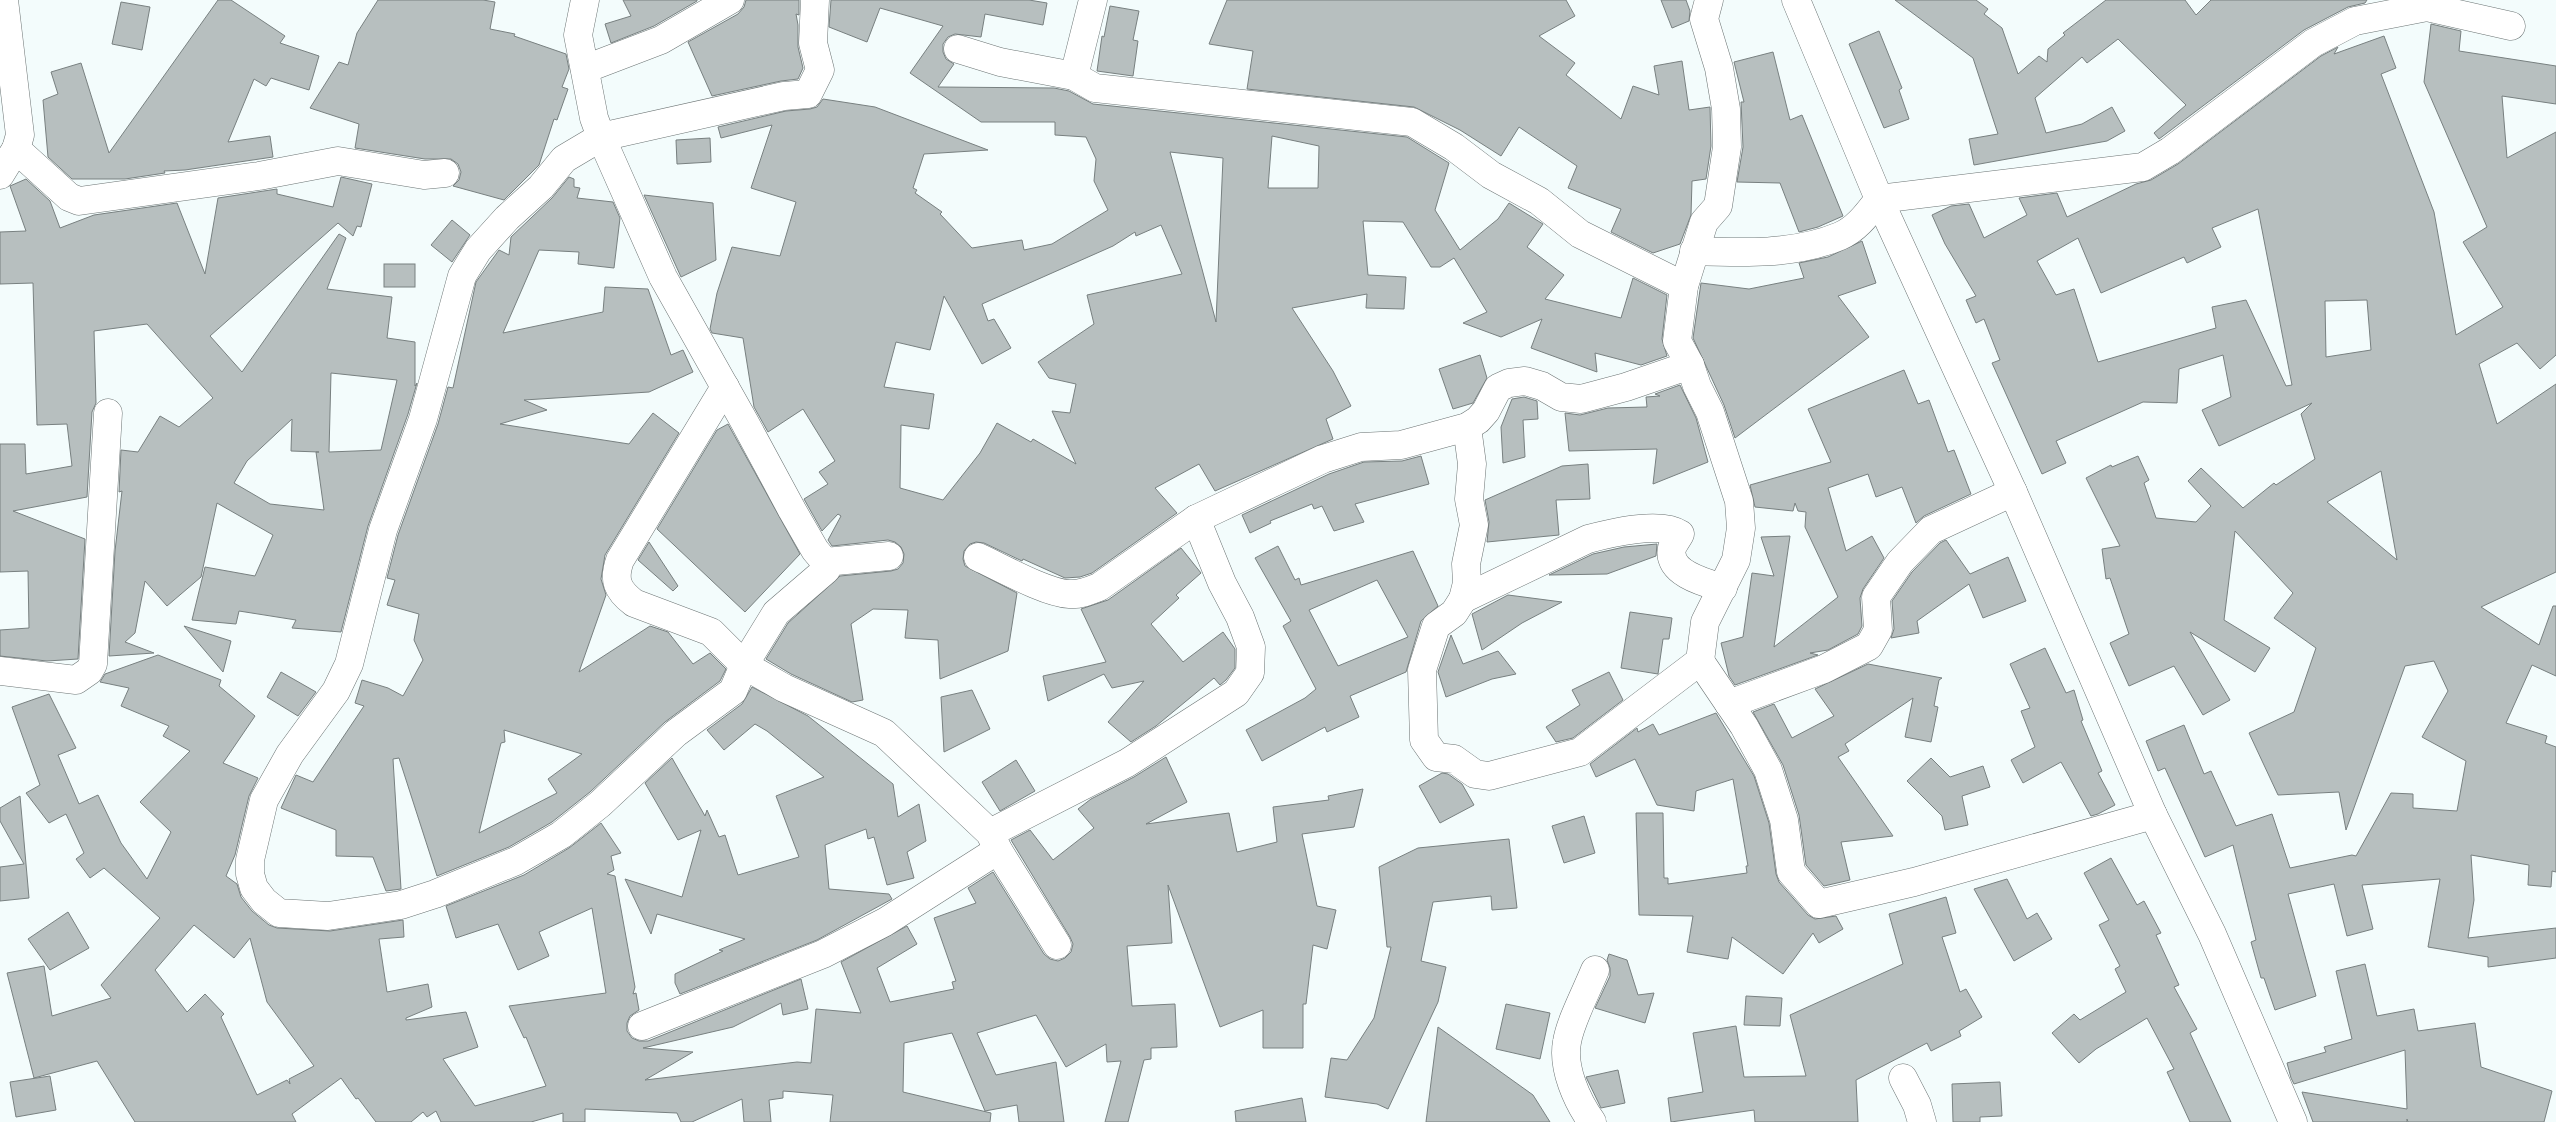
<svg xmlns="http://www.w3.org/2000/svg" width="2556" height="1122" font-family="'Varela Round',sans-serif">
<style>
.building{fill:#b7bfbf;stroke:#788080;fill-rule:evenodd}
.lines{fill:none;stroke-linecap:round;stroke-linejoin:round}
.minor-casing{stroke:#6c7474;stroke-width:29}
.minor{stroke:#fff;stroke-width:28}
</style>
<rect width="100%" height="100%" fill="#f3fcfc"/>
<!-- building -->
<g class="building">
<path d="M218 0H231L285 36 280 43 319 56 309 90 271 78 266 86 254 79 228 142 270 136 273 157 185 170 164 171 165 173 125 179H72L48 157 43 100 58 94 51 72 81 63 109 153Z"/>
<path d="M378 0H483L495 2 490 29 515 34 514 36 566 54 569 69 562 87 568 89 557 120 554 119 539 165 504 200 453 186 459 180 461 172 458 164 451 159H425L355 148 359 124 310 108 339 62 348 65 357 33Z"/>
<path d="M623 0H697V1L654 26 611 43 605 24 631 16Z"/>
<path d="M746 0H799V15L796 14 798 25V47L803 68 798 79 781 81 712 96 688 42 738 14 744 7Z"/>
<path d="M831 0H1029L1047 3 1043 25 985 14 981 37 955 34 948 37 943 44V52L946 59 954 64 938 87 1054 88 1069 91 1093 104 1407 137 1449 163 1435 210 1460 250 1498 219 1509 203 1543 224 1527 247 1564 275 1545 299 1621 318 1633 278 1667 295 1662 339 1667 356 1641 365 1595 353 1597 372 1531 348 1542 319 1501 337 1463 323 1487 312 1454 258 1440 267H1431L1403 222 1363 221 1368 275 1406 277 1404 309 1366 308 1367 294 1292 308 1333 371 1351 406 1326 419 1333 439 1215 491 1199 464 1155 488 1177 513 1092 573 1080 577 1065 578 1023 559 1022 561 984 543 976 542 970 544 964 551 963 559 965 566 1017 593 1008 651 940 679 938 640 905 638 908 610 873 609 851 624 863 700 852 702 791 674 766 659 788 623 840 576 891 571 898 569 903 563 904 554 901 547 895 542 888 540 832 546 828 540 841 516 838 514 822 531 804 499 828 484 819 472 835 461 803 409 768 432 754 407 743 338 712 333 710 329 717 293 732 247 780 256 796 202 751 188 772 125 721 138 718 127 786 111 810 109 817 107 823 99 875 107 988 150 924 154 913 188 917 190 915 193 942 212 940 214 972 248 1022 240 1024 250 1052 244 1108 210 1094 181 1096 159 1086 137 1055 135V122H981L910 73 943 26 880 8 867 42 829 27ZM1272 136 1319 146 1318 188H1268ZM1170 152 1223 158 1216 322 1202 269ZM1161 225 1182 274 1087 295 1094 324 1038 362 1049 378 1076 384 1070 413 1052 411 1076 464 1033 439 1031 442 997 423 980 453 943 500 900 488 901 425 929 429 934 394 884 387 896 342 930 350 944 296 982 364 1011 348 994 319 988 321 982 304 1113 246 1135 232 1136 236Z"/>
<path d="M1227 0H1566L1575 16 1539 36 1575 63 1566 75 1621 119 1633 86 1659 95 1654 66 1682 61 1689 110 1710 107 1711 146 1706 179 1692 181 1691 215 1680 244 1653 253 1611 232 1621 209 1568 188 1577 166 1519 127 1501 156 1460 130 1414 107 1247 89 1253 51 1209 44Z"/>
<path d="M1661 0H1686L1690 11 1689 21 1672 28Z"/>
<path d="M1895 0H1976L1988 9 1984 14 2002 28 2018 74 2039 56 2047 62 2048 49 2065 35 2063 33 2106 0H2185L2196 15 2211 0H2367L2365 3 2348 7 2304 30 2159 139 2154 133 2186 105 2118 39 2087 63 2082 57 2035 98 2046 133 2082 124 2112 107 2125 131 2107 141 1974 165 1969 139 1998 134 1973 58Z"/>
<path d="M121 2 150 7 142 50 112 44Z"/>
<path d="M1110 6 1139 11 1133 40 1138 41 1133 76 1097 71 1102 36 1104 37Z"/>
<path d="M2431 24 2461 31 2459 51 2556 66V104L2502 96 2507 158 2556 132V355L2540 369 2517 343 2479 364 2497 424 2556 384V572L2481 607 2539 645 2553 606H2556V676L2532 665 2506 723 2547 736 2545 743 2556 747V872L2552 871 2551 887 2528 885 2529 865 2471 855 2474 900 2468 938 2556 928V958L2488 967V957L2428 947 2440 879 2362 885 2373 929 2347 936 2334 884 2288 894 2316 996 2275 1010 2264 978H2261L2251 942 2256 940 2233 845 2205 857 2165 768 2158 771 2146 741 2184 725 2204 774 2211 771 2236 826 2272 814 2290 868 2352 855 2356 856 2391 793 2413 794V808L2457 811 2466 761 2422 737 2448 691 2434 661 2405 666 2346 830 2339 792 2278 795 2249 733 2294 712 2316 648 2274 618 2293 593 2235 531 2224 620 2270 648 2255 672 2190 632 2230 700 2203 715 2174 666 2129 686 2110 643 2129 634 2110 578 2106 579 2102 549 2120 546 2086 478 2111 465 2112 467 2138 456 2149 480 2144 483 2156 518 2196 522 2211 506 2188 481 2201 468 2243 508 2274 483 2276 485 2315 459 2301 414 2312 403 2219 446 2202 410 2231 397 2223 355 2179 369 2177 403 2143 402 2056 441 2066 463 2042 474 1992 363 2000 360 1984 319 1976 323 1966 300 1976 296 1945 244 1932 215 1951 206 1969 204 1984 238 2027 215 2019 198 2057 193 2067 217 2136 184 2151 180 2178 164 2321 56 2338 47 2334 54 2384 36 2396 68 2381 74 2434 212 2456 335 2503 307 2463 242 2487 227 2424 82ZM2258 209 2292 385 2286 386 2246 300 2212 307 2216 328 2098 362 2074 289 2056 295 2037 261 2078 238 2101 293 2184 257 2187 263 2221 247 2212 228ZM2367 300 2371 350 2326 357 2325 301ZM2381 471 2397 560 2327 502Z"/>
<path d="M1879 31 1902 88 1899 90 1909 119 1884 128 1849 44Z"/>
<path d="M1773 52 1790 120 1802 115 1843 216 1818 227 1799 232 1780 183 1737 182 1743 147 1741 102H1744L1734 62Z"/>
<path d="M710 138 711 162 677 164 676 140Z"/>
<path d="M341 177 372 184 361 227 357 226 353 236 338 223 210 336 242 372 339 234 346 238 327 289 392 297 387 338 415 342V386L417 383 408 414 368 526 341 632 292 628 296 620 239 611 236 624 192 620 205 567 255 576 273 535 217 503 201 577 167 606 145 581 135 633 125 642 154 653 109 656 115 551 122 491 119 492 121 450 138 452 160 416 179 427 213 398 147 324 94 331 96 403 92 412 87 497 13 511 85 539 78 659 47 661 0 656V630L29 628 28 571 0 572V444H25L26 474 72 466 67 424 37 425 33 283 0 284V232L26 231 10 186 26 179 50 201 60 228 94 215 177 203 205 274 218 198 277 189V194L333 207ZM331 373 397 380 381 450 329 452ZM292 419 291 451 319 452H316L324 510 270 504 234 483 247 461Z"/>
<path d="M569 177 574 179V187L580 188 577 198 613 202 620 218 614 268 578 264 579 252 539 250 503 333 603 312 605 287 648 289 671 355 683 350 693 372 649 392 524 400 547 410 500 424 629 444 653 413 679 433 605 555 601 579 606 595 579 672 650 626 668 632 693 664 710 653 726 669 720 681 665 722 590 792 552 822 509 847 437 876 399 758 393 759 401 889 386 891 373 857 336 856V830L281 808 296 775 313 782 364 706 355 703 362 680 388 688 403 696 423 660 414 640 419 614 387 605 395 580 387 578 398 535 438 424 448 387 453 388 476 282 499 250 509 255 511 237 552 198ZM504 730 582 754 548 779 557 793 479 833 501 743 505 742Z"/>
<path d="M644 195 713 203 716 260 681 277Z"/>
<path d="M452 220 470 235 452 262 431 245Z"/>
<path d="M1862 241 1876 283 1838 296 1869 337 1735 438 1724 405 1693 338 1701 283 1749 289 1804 278 1799 263 1828 257Z"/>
<rect x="384" y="264" width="31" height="23"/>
<path d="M1480 355 1487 378 1473 403 1453 409 1439 369Z"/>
<path d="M1904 370 1918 404 1929 400 1948 452 1954 450 1971 494 1924 516 1916 523 1902 487 1876 497 1868 474 1828 488 1846 551 1872 536 1884 558 1863 589 1860 598 1862 626 1858 634 1828 650 1810 653 1818 655 1735 685 1729 676 1721 643 1743 637 1752 573 1774 576 1761 537 1790 536 1774 647 1838 597 1805 527 1806 512 1798 511 1795 503 1793 511 1755 507 1750 485 1831 462 1808 409Z"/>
<path d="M1680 385 1696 418 1708 462 1653 484 1657 449 1569 451 1565 413 1580 415 1608 408 1647 407 1646 397 1660 396 1655 394Z"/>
<path d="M1524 397 1537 401 1538 419 1523 420 1525 457 1503 463 1501 427 1512 399Z"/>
<path d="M728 424 800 554 745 612 657 529 717 430Z"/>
<path d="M1421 456 1429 484 1355 504 1364 522 1334 531 1322 506 1314 509 1312 504 1270 521 1271 523 1250 533 1242 515 1329 474 1364 462 1402 461Z"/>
<path d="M1588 464 1590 499 1556 500 1559 535 1487 542 1489 522 1485 500 1562 466Z"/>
<path d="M1946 540 1970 574 2008 557 2026 601 1983 618 1969 584 1917 621 1919 633 1891 638 1894 629 1892 601 1912 572 1940 543Z"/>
<path d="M649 542 678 586 673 591 638 560Z"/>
<path d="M1657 544 1656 556 1607 574 1549 575 1593 554 1624 547Z"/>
<path d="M1278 546 1295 580 1299 578 1301 585 1413 551 1438 606 1421 621 1406 672 1350 696 1359 717 1327 732 1325 727 1262 761 1246 730 1305 698 1316 689 1283 626 1291 621 1255 558ZM1377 580 1408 637 1338 666 1309 610Z"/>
<path d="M1181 548 1201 573 1176 595 1179 598 1151 624 1183 662 1223 632 1235 649V668L1226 680 1220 685 1214 678 1156 726 1131 742 1108 722 1144 681 1112 688 1104 674 1048 701 1043 676 1106 662 1081 609 1108 600Z"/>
<path d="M1508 595 1562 602 1522 623 1482 650 1472 614Z"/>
<path d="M1630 612 1672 618 1669 639H1663L1658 674 1621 668Z"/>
<path d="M184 626 231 641 223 672Z"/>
<path d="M1451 635 1463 664 1498 651 1516 674 1492 679 1446 697 1438 672Z"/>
<path d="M2045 648 2066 693 2074 690 2083 720 2081 721 2102 771 2098 773 2115 805 2098 814 2091 816 2061 762 2023 783 2011 760 2035 747 2021 711 2030 708 2010 664Z"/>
<path d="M158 655 221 680 219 686 255 716 223 763 258 778 249 796 235 855 226 876 237 884 241 897 252 911 269 925 277 928 330 931 403 920 404 937 379 939 387 992 428 984 432 1007 406 1018V1020L466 1012 478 1047 443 1059 475 1106 546 1086 526 1037 524 1038 509 1006 606 993 592 908 539 932 549 956 518 970 498 924 456 938 446 906 524 875 569 848 601 823 621 853 611 856 614 870 607 874 615 876 635 987 633 994 636 993 639 1010 630 1016 627 1023V1031L632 1038 639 1041H648L801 979 808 1009 783 1015 781 1003 733 1027 643 1048 693 1052 645 1080 797 1062 811 1063 816 1009 861 1013 841 962 907 926 917 944 877 968 890 1002 954 989 952 982 956 981 934 918 976 903 968 888 993 872 1044 954 1050 959 1058 961 1065 958 1071 952 1073 944 1070 937 1011 840 1030 830 1053 860 1094 828 1078 809 1091 799 1134 777 1166 757 1187 802 1146 824 1229 813 1237 852 1277 842 1273 807 1329 800 1328 796 1363 789 1354 827 1302 834 1317 906 1336 910 1327 949 1313 945 1306 1004H1303V1048H1263V1010L1220 1027 1168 885 1172 943 1127 946 1132 1006 1175 1004 1177 1047 1151 1048V1059L1144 1060 1128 1122H1105L1121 1061 1107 1062 1106 1044 1066 1067 1036 1015 977 1033 996 1075 1056 1062 1064 1122H1019L1017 1105 985 1111 952 1033 904 1043 903 1092 991 1113 990 1122H830L833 1095 783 1091V1098L769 1100 771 1122H744L742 1099 692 1122H681L677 1113 585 1109V1122H563V1113L531 1122H441L436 1111 427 1117 423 1112 411 1122H376L358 1098 356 1099 341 1078 292 1114 296 1122H135L97 1061 34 1078 7 973 44 966 52 1016 111 998 101 985 160 918 104 868 90 878 76 859 84 853 66 814 49 823 26 793 40 785 12 707 49 694 76 748 58 755 79 804 98 795 121 843 147 879 171 832 140 802 190 751 163 736 169 726 121 706 129 688 100 682 105 674ZM194 925 234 958 250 938 267 1002 314 1066 289 1079 290 1084 287 1080 257 1095 221 1017 224 1014 205 994 187 1012 155 970Z"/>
<path d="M1868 664 1942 678 1939 680 1934 706 1938 707 1931 742 1905 737 1913 698 1845 744 1849 751 1838 757 1893 836 1841 842 1850 880 1824 886 1806 865 1799 815 1783 765 1753 712 1774 704 1792 738 1834 716 1815 689Z"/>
<path d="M281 672 316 692 298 716 267 697Z"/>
<path d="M1609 672 1623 700 1573 738 1556 742 1546 727 1580 705 1572 690Z"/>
<path d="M752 687 808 716 893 784 898 817 919 804 926 841 907 852 914 878 887 885 874 837 868 839 866 829 825 845 829 889 889 894 892 899 817 940 680 994 675 983V974L723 951 719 950 745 939 657 914 651 934 625 879 682 897 701 830 678 840 645 783 672 758 705 816 707 810 719 837 725 835 738 875 799 857 776 796 824 777 767 731 755 724 724 750 707 730 742 704Z"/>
<path d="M972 690 990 729 944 752 941 697Z"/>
<path d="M1716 713 1754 776 1769 823 1776 874 1779 882 1808 915 1815 919 1836 916 1843 929 1819 943 1813 933 1783 974 1732 937 1728 959 1687 952 1693 916 1639 915 1636 813H1663L1664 878H1668V884L1747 873 1746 866H1748L1733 779 1696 791 1694 811 1657 805 1635 759 1596 777 1590 764 1637 728 1638 732 1653 724 1659 735Z"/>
<path d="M1931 758 1950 777 1983 766 1990 787 1962 796 1968 825 1945 830 1942 816 1907 781Z"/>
<path d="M1016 760 1035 791 1000 811 982 782Z"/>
<path d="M1442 773 1448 774 1462 784 1474 805 1440 823 1419 786Z"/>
<path d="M20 796 29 898 0 901V867L24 864 0 821V808Z"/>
<path d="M1584 816 1595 853 1564 863 1552 826Z"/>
<path d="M1509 839 1517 908 1492 910 1491 896 1433 902 1421 961 1446 967 1438 1002 1388 1109 1377 1104 1325 1097 1331 1058 1347 1060 1374 1018 1391 947H1387L1379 867 1418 848Z"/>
<path d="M2111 858 2137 905 2144 901 2161 933 2156 935 2179 985 2174 987 2197 1029 2190 1033 2231 1122H2190L2167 1072 2174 1069 2147 1018 2096 1049 2079 1063 2052 1033 2074 1014 2080 1020 2126 992 2115 969 2120 966 2099 925 2109 920 2084 873Z"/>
<path d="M2007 879 2027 919 2037 913 2052 939 2014 961 1974 889Z"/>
<path d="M1946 897 1956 933 1942 937 1960 992 1966 989 1982 1017 1959 1031 1961 1036 1931 1051 1927 1043 1856 1080 1858 1122H1755L1754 1110 1671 1122 1668 1098 1703 1092 1693 1033 1736 1026 1744 1077 1806 1076 1790 1015 1903 964 1889 914Z"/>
<path d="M68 912 89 948 50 970 28 939Z"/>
<path d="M1609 954 1627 960 1638 995 1654 993 1645 1023 1595 1008 1610 976V968L1607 960Z"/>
<path d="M2365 964 2377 1016 2414 1009 2418 1031 2475 1023 2481 1067 2552 1091 2544 1122H2408L2407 1119V1122H2313L2302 1092 2407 1109 2405 1050 2294 1084 2291 1078 2287 1063 2326 1052 2324 1047 2352 1039 2336 971Z"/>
<path d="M1746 996 1782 998 1780 1026 1744 1025Z"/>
<path d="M1506 1004 1550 1013 1540 1059 1496 1049Z"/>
<path d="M1438 1027 1533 1095 1550 1122H1426Z"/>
<path d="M1618 1070 1625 1103 1601 1108 1586 1077Z"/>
<path d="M50 1076 56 1110 16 1117 10 1082Z"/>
<path d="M2000 1082 2002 1116 1980 1117V1122H1953L1952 1084Z"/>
<path d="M1302 1098 1306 1122H1236L1235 1111Z"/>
</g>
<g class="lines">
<!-- minor casing -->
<g class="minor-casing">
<g id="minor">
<path d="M585 0 578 35 594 118 601 137 663 277 744 421 792 510 815 550 825 562 826 570 776 613 744 665 733 691 676 733 600 804 561 835 516 861 435 894 401 905 328 916 279 913 264 901 254 888 250 874V860L264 800 290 754 336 691 349 664 383 530 423 419 462 276 478 250 507 218 541 187 564 159 601 137 784 96 808 94 820 70 813 43 815 0"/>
<path d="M1796 0 1879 199 2013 492 2153 815 2212 934 2293 1122"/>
<path d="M958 49 1000 62 1074 76 1095 88 1412 122 1454 147 1491 175 1539 201 1580 234 1684 286"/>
<path d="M585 69 661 40 730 0"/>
<path d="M1074 76 1093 0"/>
<path d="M16 149 69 197 79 201 259 176 338 161 424 175 445 173"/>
<path d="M0 175 16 149 20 135 4 0"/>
<path d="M1694 251C1742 253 1795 255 1840 236 1857 229 1868 213 1879 199L2143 167 2170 151 2313 43 2355 21 2427 7 2511 26"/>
<path d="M725 387 620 560C613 580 617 590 634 603L711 632 744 665 784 688 884 733 990 833 998 850 1057 945"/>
<path d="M1467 427 1472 464 1469 499 1474 525 1466 564 1467 583 1463 599 1454 613 1436 626 1422 670 1424 740 1436 757 1454 759 1475 774 1489 776 1580 752 1700 661 1705 622 1736 560 1741 528 1739 501 1710 412 1697 386 1690 365 1677 341 1684 286 1704 222 1718 206 1727 147 1726 109 1719 68 1704 19 1709 0"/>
<path d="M978 557C1000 567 1046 593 1069 594 1080 595 1089 591 1099 587L1196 519 1323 459 1361 447 1401 445 1467 427 1478 420 1486 411 1498 388 1509 383 1525 381 1542 386 1561 397 1581 399 1626 387 1690 365"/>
<path d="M825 562 889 556"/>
<path d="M1463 599 1588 539C1610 533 1661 521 1680 534 1678 538 1674 543 1672 548 1666 573 1706 583 1723 588"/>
<path d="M1700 661 1744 726 1768 770 1784 820 1791 872 1819 904 1914 882 2153 815"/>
<path d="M0 671 76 680 89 671 93 664 108 413"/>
<path d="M1729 704 1824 669 1869 646 1878 630 1876 597 1900 562 1931 530 2013 492"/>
<path d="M990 833 1127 763 1236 693 1250 673 1251 647 1240 617 1222 583 1196 519"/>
<path d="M642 1026 823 954 885 922 998 850"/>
<path d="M1903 1078 1917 1105 1922 1122"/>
<path d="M1592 1122C1577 1101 1562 1068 1567 1042 1570 1022 1587 990 1595 970"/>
</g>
</g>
<!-- minor -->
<use href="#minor" class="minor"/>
</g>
</svg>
